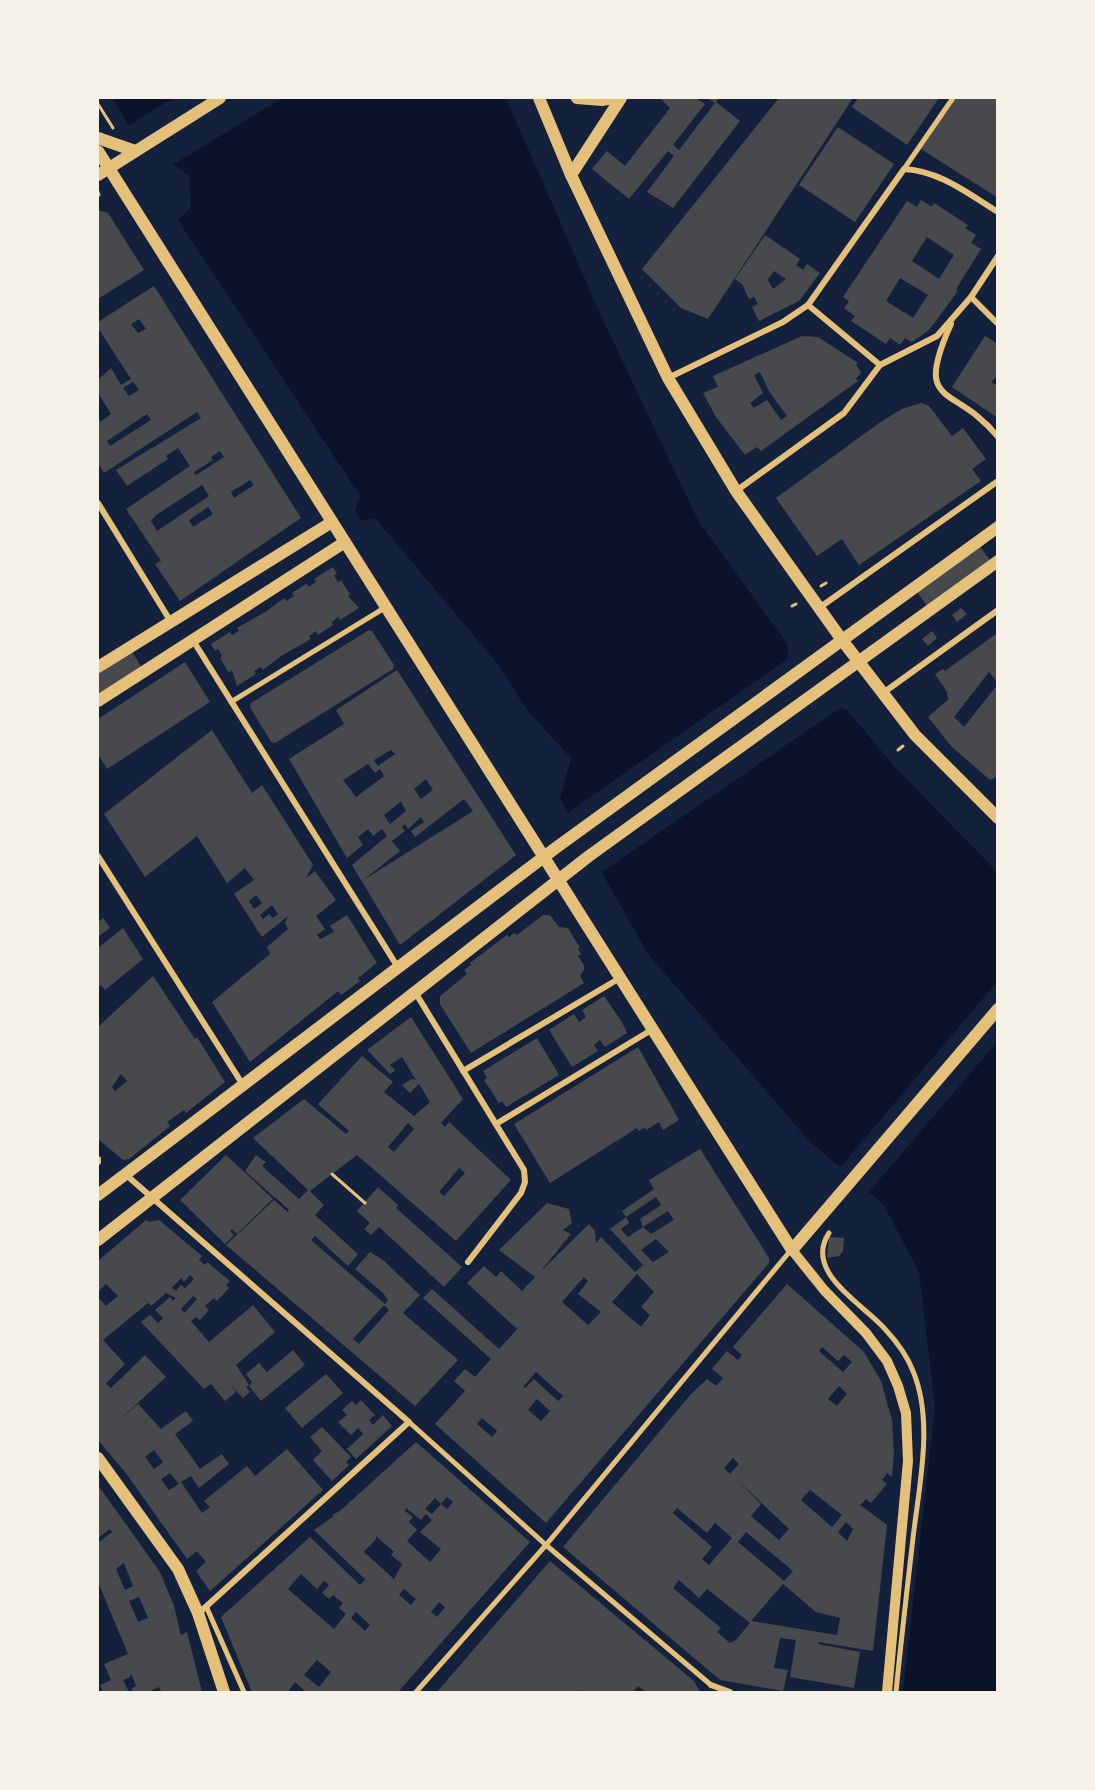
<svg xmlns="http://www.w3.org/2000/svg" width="1095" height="1790" font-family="Lato,sans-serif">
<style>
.water{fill:#0b132b}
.pier{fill:#14213d}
.building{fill:#48494c;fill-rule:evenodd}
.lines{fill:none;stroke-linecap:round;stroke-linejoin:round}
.path{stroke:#e5c07b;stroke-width:3}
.pedestrian{stroke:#e5c07b;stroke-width:5}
.minor{stroke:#e5c07b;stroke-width:6}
.tertiary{stroke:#e5c07b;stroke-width:10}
.secondary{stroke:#e5c07b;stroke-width:12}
</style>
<rect width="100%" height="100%" fill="#14213d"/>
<!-- water -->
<path class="water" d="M113 98H506L602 318 699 522 786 642 789 655 787 660 837 707 847 710 894 766 997 872V1692H903L935 1407 919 1272 884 1205 810 1142 648 954 560 799 571 758 526 709 501 668 375 518 361 521 355 510 360 496 178 220 191 207 189 176 133 134Z"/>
<!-- pier -->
<g class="pier">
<path d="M173 98H282L171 166 131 136 126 127Z"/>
<path d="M792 656 790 659 833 700 843 706 599 874 565 815Z"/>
<path d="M997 982V1042L867 1194 838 1170Z"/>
</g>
<!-- building -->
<g class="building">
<path d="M660 98H696L705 104 673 145 679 150 715 103 707 98H719L716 102 740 121 673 208 647 192 674 156 668 151 629 199 592 169 607 151 625 166 670 108Z"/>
<path d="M779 98H853L708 319 681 308 642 269Z"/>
<path d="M858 98H939L907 145 852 107Z"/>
<path d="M956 98H998V198L921 149Z"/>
<path d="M838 127 894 164 855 222 799 185Z"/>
<path d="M921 200 932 207 934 203 968 225 965 228 976 235 971 243 981 249 961 281 956 290 958 291 929 330 912 342 905 338 900 345 890 338 886 344 851 321 855 316 844 308 849 301 843 297 907 201 917 207ZM927 237 954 255 939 279 912 261ZM900 278 928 295 913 318 886 301Z"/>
<path d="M98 210 108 213 144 270 98 299Z"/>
<path d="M765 235 800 259 796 265 803 270 807 264 820 273 799 301 759 321 752 307 758 304 754 297 749 299 742 284 735 279ZM774 271 786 279 773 289 768 280Z"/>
<path d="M154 286 301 518 180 601 155 564 161 561 126 509 190 466 178 448 166 456 168 459 127 486 116 470 201 418 197 412 104 473 98 463V417L100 422 111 414 98 393V380L111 368 121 385 131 379 100 331 98 332V322ZM139 319 146 329 138 333 131 324ZM133 382 139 390 129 396 123 388ZM147 414 151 420 110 446 107 441ZM220 451 224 457 196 475 194 472 213 460 211 457ZM250 480 254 485 234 498 231 492ZM202 485 209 496 157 531 151 521 156 515ZM208 507 213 514 193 527 189 520Z"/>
<path d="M802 336 818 337 858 363 856 364 861 373 856 379 858 381 761 451 757 447 745 455 716 417 703 393 718 387 713 376ZM760 372 769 391 787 416 781 420 767 400 754 408 750 403 763 393 754 375Z"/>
<path d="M985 336 998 344V375L991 382 998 386V418L952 387Z"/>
<path d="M921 403 929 406 952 436 963 428 986 459 972 469 981 481 859 565 842 539 817 556 776 498 882 421 902 409Z"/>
<path d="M977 543 990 560 927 606 915 589Z"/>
<path d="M333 567 337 574 334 575 338 582 341 580 350 594 348 596 359 608 340 620 338 617 332 622 333 625 318 635 316 631 309 636 311 639 281 656 263 670 261 667 254 671 256 674 237 686 232 670 229 673 220 658 222 656 218 649 215 651 211 644 230 632 232 635 239 631 237 628 267 611 284 598 286 601 294 596 292 593 307 583 308 587 316 582 314 579Z"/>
<path d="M961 608 967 614 957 622 952 615Z"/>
<path d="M369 630 372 631 394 665 393 669 275 743 271 742 250 707 251 703Z"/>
<path d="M932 631 937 638 928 646 922 639Z"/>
<path d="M996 634 998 683 989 672 954 717 964 727 998 684V776L990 780 951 746 928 717 948 700 947 692 935 674 943 669 945 671Z"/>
<path d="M131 650 142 668 98 696V670Z"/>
<path d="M185 662 210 702 107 769 98 754V719Z"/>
<path d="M397 670 516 855 400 945 352 865 387 836 382 829 373 836 368 829 358 837 363 845 347 858 289 759 344 724 336 710ZM391 750 395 754 378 766 374 760ZM368 764 375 773 380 769 384 776 356 797 343 780ZM426 779 433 790 421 799 414 789ZM464 799 473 811 362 881 400 851 392 841 405 831 402 827 405 824 408 829 421 817 424 822 411 831 415 837ZM401 801 406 811 390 824 384 815Z"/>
<path d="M212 730 252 793 262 785 273 802 313 865 306 878 315 871 336 900 316 916 325 929 317 935 320 939 334 932 330 926 347 915 377 963 358 978 360 981 341 995 338 991 250 1062 212 1002 270 954 267 947 288 929 285 923 288 916 262 937 234 894 254 880 245 868 227 883 197 836 145 877 104 814ZM256 895 262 903 254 909 249 901ZM272 905 278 914 273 918 269 914 263 919 260 915Z"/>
<path d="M543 915H550L559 927 568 928 580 948 578 949 581 954 578 956 584 965V970L580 976 584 983 471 1053 440 1004V996L467 974 464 970 471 965 470 963 507 935 509 937 514 933 517 935Z"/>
<path d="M103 918 110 928 98 937V922Z"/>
<path d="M123 928 143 959 105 990 101 985 98 988V948Z"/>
<path d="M153 976 195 1039 197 1037 225 1082 186 1113 184 1110 167 1122 170 1126 129 1159 123 1160 98 1139V1027ZM121 1074 127 1081 115 1091 112 1087Z"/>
<path d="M604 996 622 1022 627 1033 605 1047 600 1040 594 1045 598 1051 572 1067 549 1030 574 1014 579 1022 586 1017 582 1010Z"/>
<path d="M411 1017 463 1099 441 1123 445 1127 449 1122 511 1180 456 1241 357 1155 310 1191 324 1205 315 1215 358 1254 348 1266 315 1236 311 1240 385 1304 388 1300 383 1293 355 1269 370 1252 383 1260 420 1295 403 1313 458 1360 415 1406 226 1245 274 1200 288 1212 289 1210 276 1198 277 1196 275 1198 245 1171 256 1155 266 1162 262 1166 299 1199 308 1190 253 1138 304 1099 346 1134 349 1131 318 1104 362 1056 393 1082 384 1092 414 1116 430 1102 419 1084 410 1093 402 1085 412 1079 416 1080 402 1057 390 1065 395 1070 390 1074 367 1050ZM408 1123 414 1129 394 1152 388 1147ZM459 1168 465 1173 444 1196 439 1192ZM384 1305 389 1310 359 1344 353 1339Z"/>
<path d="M537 1038 559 1075 506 1107 502 1101 499 1103 484 1080 487 1078 483 1071Z"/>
<path d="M638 1047 679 1120 663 1130 659 1122 646 1130 645 1127 639 1131 637 1128 550 1183 514 1124Z"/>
<path d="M700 1149 769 1258V1263L546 1523 435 1424 465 1391 454 1381 465 1369 475 1377 491 1359 423 1298 432 1289 499 1349 524 1322 517 1329 467 1283 484 1266 496 1277 501 1271 522 1291 535 1277 499 1250 547 1203 569 1209 572 1223 563 1230 571 1234 540 1272 589 1224 595 1231 596 1243 601 1237 635 1272 643 1265 610 1229 626 1217 629 1223 621 1229 628 1237 643 1227 651 1234 674 1220 668 1211 643 1227 640 1219 661 1205 656 1197 626 1217 622 1211 654 1189 649 1180ZM656 1239 669 1252 653 1262 641 1250ZM637 1274 654 1292 641 1307 650 1315 641 1327 612 1302ZM584 1277 588 1281 578 1294 601 1312 588 1325 562 1302ZM536 1372 563 1396 558 1401 534 1379 525 1388 523 1387ZM537 1399 550 1411 541 1421 528 1410ZM482 1418 497 1431 492 1437 477 1424Z"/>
<path d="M226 1155 273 1199 237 1234 232 1229 230 1231 234 1235 225 1244 180 1200Z"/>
<path d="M378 1187 398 1205 396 1208 462 1267 444 1287 379 1227 371 1235 364 1229 370 1223 357 1211Z"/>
<path d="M146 1220 149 1222 159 1220 202 1256 199 1260 205 1265 207 1262 230 1281 226 1285 229 1288 217 1301 214 1298 205 1306 209 1310 200 1320 196 1317 191 1321 209 1342 253 1305 275 1332 236 1365 249 1385 246 1387 250 1392 243 1398 231 1385 236 1392 225 1401 211 1384 204 1389 141 1322 150 1315 158 1323 163 1318 155 1310 170 1297 173 1301 176 1298 166 1293 151 1306 139 1291 148 1303 103 1340 125 1364 106 1383 111 1388 145 1355 166 1377 118 1421 138 1404 161 1429 186 1411 193 1421 175 1434 200 1469 222 1454 229 1464 199 1488 191 1476 181 1482 202 1513 210 1507 204 1501 247 1466 255 1476 287 1449 323 1490 210 1591 196 1571 206 1562 197 1551 187 1559 125 1472 98 1440V1297L106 1306 118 1296 106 1284 98 1292V1261ZM190 1275 194 1279 185 1288 181 1285 176 1291 172 1288 181 1278 184 1282ZM193 1296 197 1299 184 1313 181 1309ZM154 1450 163 1462 154 1469 145 1457ZM170 1473 179 1484 169 1490 161 1479Z"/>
<path d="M829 1237 844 1238 843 1251 839 1256 827 1258Z"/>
<path d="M787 1284 864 1352 881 1381 892 1420 894 1454 892 1477 887 1473 882 1480 887 1484 871 1503 866 1499 860 1505 887 1525 873 1651 819 1642 818 1644 860 1652 854 1688 790 1677 796 1640 780 1638 774 1668 788 1670 783 1691 720 1680 563 1547 691 1394 707 1379 716 1386 723 1378 712 1369 727 1351 738 1360 742 1355 733 1347ZM822 1347 838 1361 844 1355 852 1362 843 1372 819 1351ZM839 1386 847 1394 837 1406 828 1399ZM733 1458 739 1464 730 1474 724 1468ZM734 1477 789 1529 779 1540 751 1516 761 1504ZM810 1490 842 1515 832 1527 801 1500ZM677 1508 707 1533 715 1523 732 1538 709 1565 702 1559 712 1547 673 1513ZM846 1522 853 1529 847 1541 838 1532ZM746 1532 793 1571 784 1581 738 1542ZM679 1580 699 1598 707 1589 750 1623 736 1640 730 1643 717 1632 721 1628 673 1588ZM783 1584 816 1612 840 1618 837 1635 751 1621Z"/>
<path d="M293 1350 305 1365 261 1401 249 1386 252 1382 246 1374 259 1363 267 1372Z"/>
<path d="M326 1374 343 1393 302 1428 285 1408Z"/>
<path d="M361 1400 375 1415 369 1420 373 1425 383 1415 392 1426 356 1459 347 1449 363 1434 358 1428 351 1435 338 1422 347 1415 342 1410 352 1401 356 1405Z"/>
<path d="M322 1427 351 1457 346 1462 349 1465 332 1481 313 1460 322 1451 310 1437Z"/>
<path d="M416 1442 530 1542 398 1692H306L295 1682 289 1690 292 1692H252L221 1617 310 1537 360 1585 365 1580 371 1585 314 1530 334 1516 332 1515 340 1511ZM447 1497 453 1502 447 1509 441 1504 432 1514 425 1509 435 1498 441 1504ZM406 1508 421 1520 426 1514 432 1520 420 1532 441 1549 430 1562 407 1541 417 1530 409 1522 413 1517 405 1511ZM376 1536 394 1552 391 1555 402 1564 394 1579 364 1552 376 1539ZM301 1574 317 1589 324 1581 329 1585 322 1593 329 1599 333 1595 343 1603 339 1608 346 1614 334 1629 288 1589ZM404 1589 416 1599 411 1605 399 1595ZM439 1602 445 1607 437 1617 431 1612ZM356 1612 370 1625 365 1631 351 1618ZM317 1660 331 1672 319 1687 304 1675Z"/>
<path d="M98 1485 160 1572 174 1606 181 1635 187 1632 202 1692H156L161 1691 159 1687 152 1690 153 1692H133L132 1688 136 1686 131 1673 130 1677 123 1680 129 1692H103L100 1685 111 1680 104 1664 128 1654 98 1582V1543L112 1532 110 1529 98 1538ZM124 1563 133 1586 125 1590 116 1569ZM139 1597 148 1618 138 1622 129 1601Z"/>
<path d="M550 1561 694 1681 700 1692H646L638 1686 633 1692H583L581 1690 579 1692H437Z"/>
</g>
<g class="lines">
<!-- path -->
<g class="path">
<path d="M98 104 113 128"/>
<path d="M98 192 99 195"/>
<path d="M821 586 826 583"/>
<path d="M792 606 796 604"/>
<path d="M898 750 903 746"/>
<path d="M332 1174 365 1203"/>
</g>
<!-- pedestrian -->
<g class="pedestrian">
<path d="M904 169 953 98"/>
<path d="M231 702 386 607"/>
<path d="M829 1233C803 1272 863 1304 885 1329 896 1341 907 1355 913 1371 934 1421 919 1486 913 1538 907 1590 901 1641 896 1692"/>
<path d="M409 1422 546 1545 711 1685"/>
<path d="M206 1606 244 1692"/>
<path d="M416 1692 546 1545 791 1250"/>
</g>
<!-- minor -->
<g class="minor">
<path d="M971 297 998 324"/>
<path d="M808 305 880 365"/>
<path d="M951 324C912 410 955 383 998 437"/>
<path d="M668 378 783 322 808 305 904 169C940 171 967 193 998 212"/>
<path d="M736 491 844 413 880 365 937 336 971 297 998 256"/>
<path d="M98 503 171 622"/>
<path d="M819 608 998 481"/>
<path d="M194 642 399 969"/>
<path d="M883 693 998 610"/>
<path d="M98 856 243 1085"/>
<path d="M415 992 524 1170 525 1182 521 1193 468 1262"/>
<path d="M463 1071 620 978"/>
<path d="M496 1124 653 1029"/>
<path d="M98 1159V1162"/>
<path d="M125 1174 409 1422 199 1613"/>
<path d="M711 1685 730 1692"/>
</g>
<!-- tertiary -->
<path class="tertiary" d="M792 1250 824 1290 866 1333 887 1361 898 1386 906 1413 908 1461 887 1692"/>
<!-- secondary -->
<g class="secondary">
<path d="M539 98 571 175 668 378 736 491 842 640 915 735 998 818"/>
<path d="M577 98 602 100 613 98"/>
<path d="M98 138 135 151"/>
<path d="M98 151 792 1250 998 1009"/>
<path d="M98 175 220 98"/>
<path d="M571 175 621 98"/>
<path d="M98 667 332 522"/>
<path d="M98 701 345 542"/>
<path d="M98 1195 557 847 998 527"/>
<path d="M98 1240 589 856 998 561"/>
<path d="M98 1458 178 1569 198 1613 224 1692"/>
</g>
</g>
<!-- border -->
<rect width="1095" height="1790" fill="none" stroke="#f6f1e7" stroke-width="198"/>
</svg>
